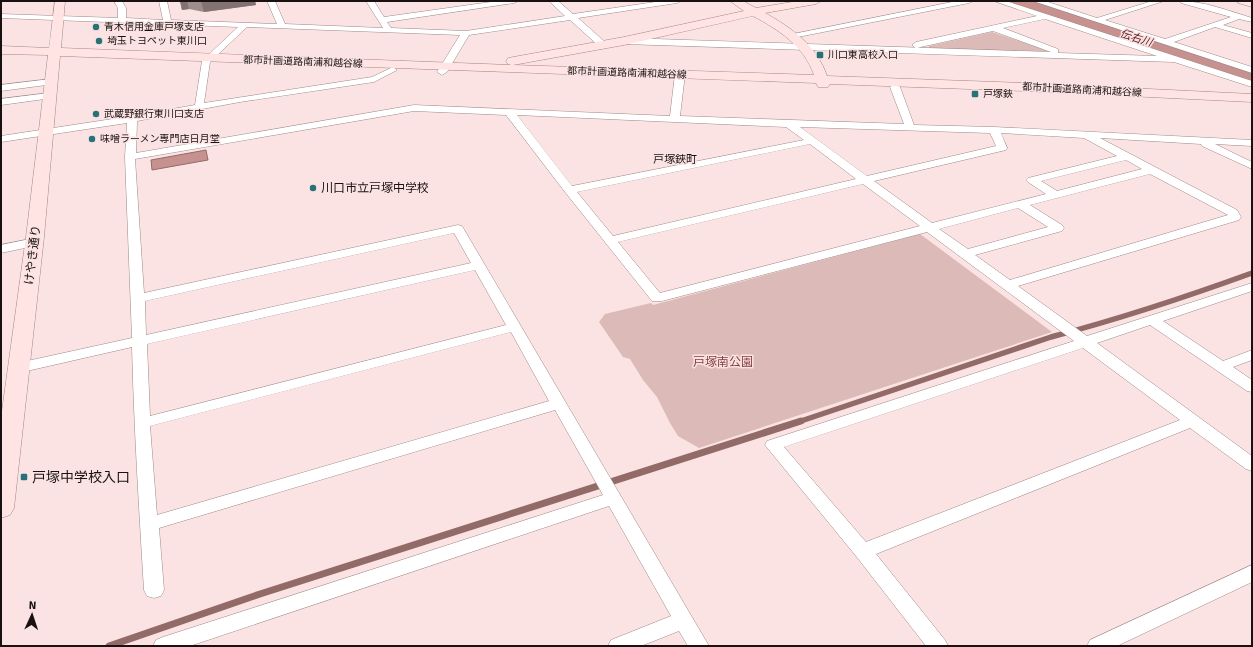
<svg xmlns="http://www.w3.org/2000/svg" width="1253" height="647" font-family="Signika,'Noto Sans JP',sans-serif">
<style>
.green{fill:#dcbab8}
.water{fill:#c6918e;stroke:#926b68}
.lines{fill:none;stroke-linecap:round;stroke-linejoin:round}
.stream-far1{stroke:#926b68;stroke-width:5.5}
.stream{stroke:#926b68;stroke-width:7}
.river{fill:#c6918e;fill-rule:evenodd}
.street-casing{stroke:#9e8988;stroke-width:1}
.secondary-casing{stroke:#9e8988;stroke-width:1}
.street{fill:#fff;fill-rule:evenodd}
.secondary{fill:#ffe4e3;fill-rule:evenodd}
.wall{fill:#9f8d8b}
.shaded-wall{fill:#827371}
.poi-dot{fill:#277177;stroke:#fae3e2;stroke-width:1.5}
.labels{text-anchor:middle;dominant-baseline:central;stroke-width:3;stroke-linejoin:round;paint-order:stroke}
.far-poi-label{font-size:10px;fill:#191111;stroke:#fae3e2;text-anchor:start}
.far-street-label{font-size:10px;fill:#191111;stroke:#fae3e2}
.far-water-label{font-size:11px;font-style:italic;fill:#5d1b1e;stroke:#fae3e2}
.far-neighbourhood-label{font-size:11px;fill:#191111;stroke:#fae3e2}
.poi-label{font-size:12px;fill:#191111;stroke:#fae3e2;text-anchor:start}
.street-label{font-size:12px;fill:#191111;stroke:#fae3e2}
.park-label{font-size:12px;fill:#833e3d;stroke:#fae3e2}
.near-poi-label{font-size:14px;fill:#191111;stroke:#fae3e2;text-anchor:start}
</style>
<rect width="100%" height="100%" fill="#fae3e2"/>
<!-- green -->
<g class="green">
<path d="M992 32 1046 50 1044 52 929 48V46Z"/>
<path d="M920 234 1052 332 699 448 678 436 670 423 657 397 643 380 630 359 623 357 599 322 605 314 651 303 653 305Z"/>
</g>
<!-- water -->
<path class="water" d="M206 150 208 160 152 170 151 160Z"/>
<g class="lines">
<!-- stream-far1 -->
<path class="stream-far1" d="M798 422 1051 337C1119 319 1186 297 1252 273"/>
<!-- stream -->
<path class="stream" d="M109 646 260 594 801 421"/>
<!-- river -->
<path class="river" d="M1011 1H1038L1252 69V82L1014 5Z"/>
<!-- street casing -->
<g class="street-casing">
<g id="street">
<path d="M114 1H122L126 8V18L163 20 159 1H167L171 20 277 24 267 1H275L285 24 383 28 366 1H374L384 17 498 1H518L514 3 387 22 391 28 466 31 565 16 549 1H558L573 14 662 1H681L677 3 578 18 605 42 606 44 602 47 599 46 570 20 469 35 447 72 442 75 437 72 460 35 247 27 210 62 204 103 372 77 393 67 397 70 374 82 240 102 137 121 136 153 414 105 670 116 675 74 680 71 685 74 680 116 904 124 890 87 895 84 900 87 914 125 994 127 1252 140V146L1215 144 1252 162V169L1202 146 1201 144 1100 138 1237 210 1241 217 1239 220 1018 286 1087 336 1252 283V291L1163 321 1223 361 1252 350V360L1233 367 1252 380V392L1247 391 1150 325 1097 343 1252 456V471L1246 469 1190 428 876 554 945 640 948 646H926L856 556 765 445 767 441 1074 341 927 232 662 301H652L565 192 506 115 414 111 135 159 144 293 458 225 462 226 709 646H688L679 631 641 646H608L611 640 671 616 609 506 190 646H153L156 640 163 637 603 495 555 410 159 528 164 590 161 596 154 598 147 596 144 590C139 509 134 428 132 347L18 373 13 371 11 368 13 365 18 363 132 338 125 157 127 123 1 142V136L132 116 195 105 202 61 238 27 1 18V14L118 18V8ZM517 115 786 127 804 140 572 186ZM800 127 990 133 996 146 867 176ZM1001 133 1084 138 1117 156 1028 178 1026 180 1028 182 1046 194 932 223 874 181 1006 150 1007 148ZM810 144 856 179 613 236 577 192ZM1126 160 1142 169 1057 191 1041 181ZM1150 174 1228 215 1010 280 975 255 1062 231 1064 228 1062 225 1030 205ZM863 184 920 226 660 293 618 242ZM1018 208 1048 227 968 249 939 229ZM454 233 471 263 146 335 145 301ZM475 270 506 325 150 416 147 344ZM511 332 549 401 157 515 150 426ZM1083 348 1180 420 866 542 784 447Z"/>
<path d="M957 1H973L969 3 793 38 789 36 793 34Z"/>
<path d="M994 1H1006L1252 81V87L1174 62 624 44 620 41 624 38 1051 52 993 31 916 48 912 45 916 42 1037 16ZM1045 19 1157 56 1058 53V49L1003 28Z"/>
<path d="M1033 1H1045L1097 18 1152 1H1164L1105 20 1165 39 1231 17 1181 3 1180 1C1204 1 1229 11 1252 18V22L1239 19 1223 25 1252 33V38L1215 27 1174 42 1252 67V73Z"/>
<path d="M51 79 56 82 54 84 1 91V85Z"/>
<path d="M49 93 54 96 52 98 1 105V99Z"/>
<path d="M35 238 39 239 41 242 39 245 1 253V245Z"/>
<path d="M1252 565V582L1117 646H1087L1090 640Z"/>
</g>
</g>
<!-- secondary casing -->
<g class="secondary-casing">
<g id="secondary">
<path d="M55 1H65L61 48 511 65 508 64 506 61 508 58 624 37 744 11 730 1H743L756 8 798 1H821L816 4 765 13C792 28 817 46 827 76L1025 83 1252 94V102L1025 91 830 84 828 87H818L816 83 60 56 44 237 14 508 10 515 1 518V418L26 237 48 55 1 54V46L49 48ZM753 16C779 30 804 46 814 75L513 65 624 45Z"/>
<path d="M1237 1H1252V7L1238 3Z"/>
</g>
</g>
<!-- street -->
<use href="#street" class="street"/>
<!-- secondary -->
<use href="#secondary" class="secondary"/>
</g>
<!-- wall -->
<path class="wall" d="M180 1H255L256 5 204 12 189 9 182 10Z"/>
<!-- shaded-wall -->
<g class="shaded-wall">
<path d="M180 1H187L189 9 182 10Z"/>
<path d="M201 1H255L256 5 204 12Z"/>
</g>
<!-- markers -->
<g class="poi-dot">
<circle cx="96" cy="27" r="4"/>
<circle cx="99" cy="41" r="4"/>
<rect x="816" y="51" width="8" height="8" rx="2"/>
<rect x="971" y="90" width="8" height="8" rx="2"/>
<circle cx="96" cy="114" r="4"/>
<circle cx="92" cy="139" r="4"/>
<circle cx="313" cy="188" r="4"/>
<rect x="20" y="473" width="8" height="8" rx="2"/>
</g>
<g class="labels">
<!-- far-poi labels -->
<g class="far-poi-label">
<text x="104" y="27">青木信用金庫戸塚支店</text>
<text x="107" y="41">埼玉トヨペット東川口</text>
<text x="828" y="55">川口東高校入口</text>
<text x="983" y="94">戸塚鋏</text>
<text x="104" y="114">武蔵野銀行東川口支店</text>
<text x="100" y="139">味噌ラーメン専門店日月堂</text>
</g>
<!-- far-street labels -->
<g class="far-street-label">
<text transform="translate(303 62) rotate(2)">都市計画道路南浦和越谷線</text>
<text transform="translate(627 73) rotate(2)">都市計画道路南浦和越谷線</text>
<text transform="translate(1082 90) rotate(3)">都市計画道路南浦和越谷線</text>
</g>
<!-- far-water labels -->
<g class="far-water-label">
<text transform="translate(1136 38) rotate(18)">伝右川</text>
</g>
<!-- far-neighbourhood labels -->
<g class="far-neighbourhood-label">
<text x="675" y="159">戸塚鋏町</text>
</g>
<!-- poi labels -->
<g class="poi-label">
<text x="321" y="188">川口市立戸塚中学校</text>
</g>
<!-- street labels -->
<g class="street-label">
<text transform="translate(33 255) rotate(-83)">けやき通り</text>
</g>
<!-- park labels -->
<g class="park-label">
<text x="723" y="362">戸塚南公園</text>
</g>
<!-- near-poi labels -->
<g class="near-poi-label">
<text x="32" y="477">戸塚中学校入口</text>
</g>
</g>
<!-- border -->
<rect width="1253" height="647" fill="none" stroke="#191111" stroke-width="4"/>
<!-- north arrow -->
<g transform="translate(32 615) rotate(3)" stroke="#fae3e2" stroke-width="3" paint-order="stroke">
<path d="M0-3L7 15L0 10L-7 15Z" fill="#191111"/>
<text y="-6" font-size="11" font-weight="bold" text-anchor="middle" fill="#191111">N</text>
</g>
</svg>
